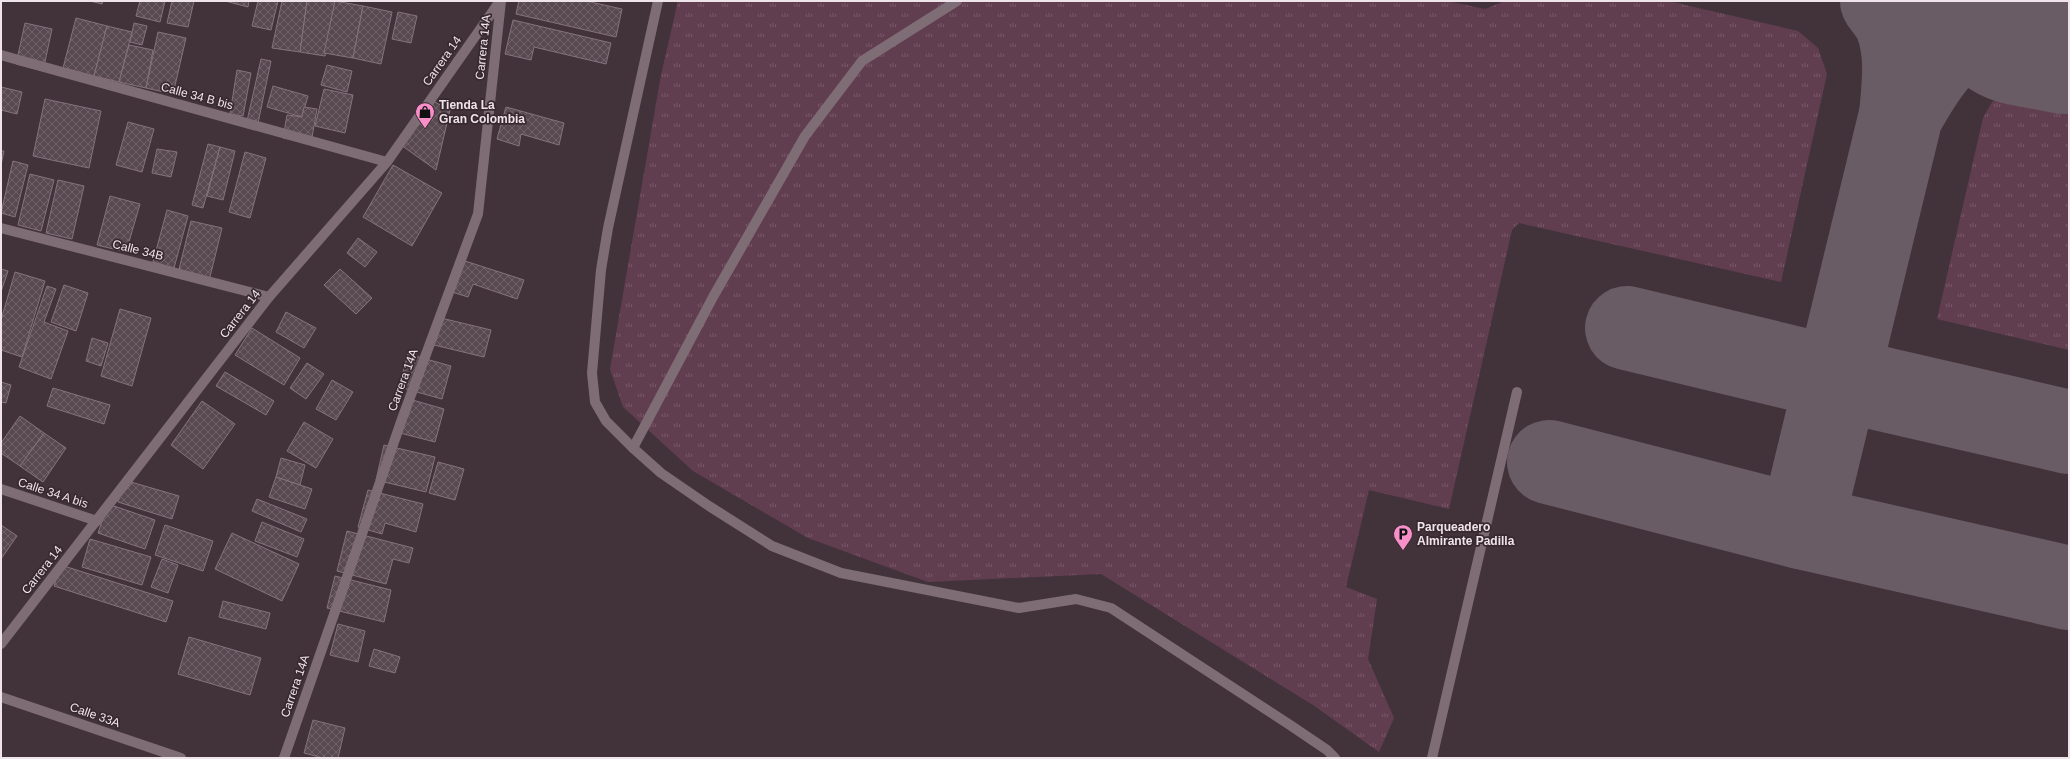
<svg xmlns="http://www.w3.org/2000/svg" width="2070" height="759" font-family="Helvetica,sans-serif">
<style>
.grass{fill:url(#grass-tufts)}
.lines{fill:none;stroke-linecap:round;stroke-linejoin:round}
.taxiway{stroke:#6a5c64;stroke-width:84}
.runway{stroke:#6a5c64;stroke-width:210}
.building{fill:url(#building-cross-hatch);stroke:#85737c}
.minor{stroke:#7f6d76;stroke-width:10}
.labels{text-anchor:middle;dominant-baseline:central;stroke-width:3.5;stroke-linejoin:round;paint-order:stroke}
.street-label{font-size:12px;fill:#efe4e9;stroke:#382930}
.poi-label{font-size:12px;font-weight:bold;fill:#efe4e9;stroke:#382930;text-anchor:start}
</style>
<defs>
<pattern id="grass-tufts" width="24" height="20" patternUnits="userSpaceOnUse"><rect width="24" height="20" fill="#613d50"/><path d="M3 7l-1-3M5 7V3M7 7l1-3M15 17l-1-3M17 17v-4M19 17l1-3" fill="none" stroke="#785969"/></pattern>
<pattern id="building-cross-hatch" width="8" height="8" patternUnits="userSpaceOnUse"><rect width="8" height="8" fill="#584850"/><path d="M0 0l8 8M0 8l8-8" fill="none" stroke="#706269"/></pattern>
</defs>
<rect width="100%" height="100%" fill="#42333b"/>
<!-- grass -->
<g class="grass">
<path d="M678 1H1447L1485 9 1505 1H1668L1798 31 1818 48 1827 74 1781 282 1519 223 1512 230 1449 509 1369 490 1346 587 1377 599 1368 659 1394 718 1379 752 1313 705 1101 574 928 582 808 538 693 471 623 407 610 369 661 75Z"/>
<path d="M2038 78 2069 84V350L1937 319 1983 118C1999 89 2004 82 2038 78Z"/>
</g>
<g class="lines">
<!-- taxiway -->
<g class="taxiway">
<path d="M1882 1C1887 8 1893 15 1896 22 1908 52 1904 83 1901 115"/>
<path d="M1627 328 1814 373 1828 370 1841 357"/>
<path d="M1841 357C1845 372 1851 379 1865 385L2069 432"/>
<path d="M1549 462 1801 527 2069 588"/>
<path d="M1801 527 1901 115C1923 75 1946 39 1990 20 2007 12 2027 9 2046 5"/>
</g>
<!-- runway -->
<path class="runway" d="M2027 1 2069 9"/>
</g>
<!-- building -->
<g class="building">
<path d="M90 1H103L102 4Z"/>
<path d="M140 1H165L160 22 136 16Z"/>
<path d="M172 1H194L188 27 167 23Z"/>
<path d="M225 1H249L248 7Z"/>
<path d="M258 1H278L271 30 252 26Z"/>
<path d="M282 1H307L300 52 272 48Z"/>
<path d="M307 1H335L325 56 300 52Z"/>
<path d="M335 1 363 6 353 58 324 53Z"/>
<path d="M519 1H586L622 9 616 37 516 14Z"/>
<path d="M363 6 392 12 381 64 353 58Z"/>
<path d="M398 12 417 16 411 43 392 39Z"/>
<path d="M76 18 107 26 94 76 63 68Z"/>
<path d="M513 20 611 43 606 64 534 47 531 60 505 54Z"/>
<path d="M25 23 52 29 43 71 16 64Z"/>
<path d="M134 23 147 26 142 45 130 42Z"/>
<path d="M107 26 132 32 119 82 94 76Z"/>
<path d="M158 32 186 38 173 94 146 88Z"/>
<path d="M129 45 153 50 146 88 119 82Z"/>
<path d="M261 59 271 61 258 123 247 121Z"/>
<path d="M327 65 352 71 347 92 321 85Z"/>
<path d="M237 70 251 73 243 116 230 114Z"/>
<path d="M273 86 308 96 302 117 267 107Z"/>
<path d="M1 87 22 92 17 114 1 110Z"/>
<path d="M324 89 353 95 345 133 315 126Z"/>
<path d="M45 99 101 111 89 168 33 156Z"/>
<path d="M431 100 450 110 436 170 401 145Z"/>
<path d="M304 107 317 109 311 143 283 138 287 115 302 117Z"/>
<path d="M506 107 564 123 559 145 521 134 519 146 497 139Z"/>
<path d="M128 122 154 129 142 172 116 165Z"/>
<path d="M208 144 220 147 203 208 192 205Z"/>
<path d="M220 147 235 151 223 200 207 196Z"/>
<path d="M157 149 177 152 171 177 152 173Z"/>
<path d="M1 151H4L1 165Z"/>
<path d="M245 152 266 158 250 218 229 212Z"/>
<path d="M13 161 28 165 15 217 1 213Z"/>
<path d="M393 165 442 193 412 246 363 217Z"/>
<path d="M30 174 54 180 41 231 18 225Z"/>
<path d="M58 180 84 186 72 239 46 233Z"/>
<path d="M110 196 140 204 126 252 97 245Z"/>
<path d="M167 210 188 216 174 268 153 262Z"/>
<path d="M191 221 222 228 209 281 178 273Z"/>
<path d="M358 238 377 252 365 267 347 253Z"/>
<path d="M462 260 524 280 517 299 473 284 468 297 452 292Z"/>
<path d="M1 269 8 271 1 292Z"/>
<path d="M340 269 372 298 356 314 324 285Z"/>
<path d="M15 272 45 281 22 357 1 350V320Z"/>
<path d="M64 285 88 293 76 331 51 322Z"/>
<path d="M47 286 56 289 44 322 68 331 51 379 19 367Z"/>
<path d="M120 309 151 318 132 386 101 376Z"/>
<path d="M286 312 316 328 304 348 276 332Z"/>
<path d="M441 318 491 330 484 357 434 345Z"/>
<path d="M252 328 300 358 284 385 235 355Z"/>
<path d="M92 338 108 343 101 366 86 361Z"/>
<path d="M408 354 451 366 442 399 399 387Z"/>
<path d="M307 363 324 374 306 399 290 388Z"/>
<path d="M225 372 274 401 266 415 216 386Z"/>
<path d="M332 380 353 392 336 420 316 409Z"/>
<path d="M1 382 11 385 6 403 1 402Z"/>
<path d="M53 388 110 405 104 424 47 406Z"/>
<path d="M409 399 444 409 435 442 400 433Z"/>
<path d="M202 401 235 424 203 469 171 445Z"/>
<path d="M20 416 44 433 20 466 1 453V443Z"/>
<path d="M304 422 333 439 316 468 287 451Z"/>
<path d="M44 433 66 448 43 482 20 466Z"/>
<path d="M384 445 435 457 426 492 376 480Z"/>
<path d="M281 458 305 465 300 485 276 477Z"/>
<path d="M438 462 464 469 455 500 429 493Z"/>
<path d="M276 477 312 489 305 509 269 497Z"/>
<path d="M124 480 179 496 172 519 118 502Z"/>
<path d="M368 490 423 504 416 532 385 523 382 534 358 527Z"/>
<path d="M257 499 307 519 301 532 252 511Z"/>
<path d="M108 504 155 520 145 549 98 533Z"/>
<path d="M262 522 304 539 297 557 255 541Z"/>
<path d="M1 525 17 536 1 559Z"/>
<path d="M165 525 213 541 203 571 155 555Z"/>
<path d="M347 531 413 548 409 563 393 559 386 584 337 571Z"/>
<path d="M232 533 299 564 282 601 215 569Z"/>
<path d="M90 539 151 557 142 585 82 567Z"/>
<path d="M162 559 178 565 168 593 151 587Z"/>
<path d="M61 565 173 601 166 622 54 586Z"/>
<path d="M335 576 391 590 384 622 327 608Z"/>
<path d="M223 601 270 613 266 629 219 617Z"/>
<path d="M338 624 365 631 358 662 330 655Z"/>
<path d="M189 637 261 658 250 695 178 674Z"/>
<path d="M374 649 400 657 395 673 369 666Z"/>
<path d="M313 720 345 728 338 758H323L304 753Z"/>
</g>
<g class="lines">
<!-- minor -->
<g class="minor">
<path d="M658 1 608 228 601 270 592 373 595 402 606 421 633 448 661 473 709 506 772 546 841 573 1019 608 1076 599 1111 608 1290 725 1327 750 1335 758"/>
<path d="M1 55 387 162"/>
<path d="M1 228 269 297"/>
<path d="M633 448 713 297 805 136 862 61 957 1"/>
<path d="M1 489 97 521"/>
<path d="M1 644 269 297 387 162 500 1"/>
<path d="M1 697 181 758"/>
<path d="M284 758 402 419 478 214 501 1"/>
<path d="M1432 758 1517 392"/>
</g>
</g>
<!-- icons -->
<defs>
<g id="shop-pin" transform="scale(1)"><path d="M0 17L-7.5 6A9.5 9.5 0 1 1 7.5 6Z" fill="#f98fc9" stroke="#382930"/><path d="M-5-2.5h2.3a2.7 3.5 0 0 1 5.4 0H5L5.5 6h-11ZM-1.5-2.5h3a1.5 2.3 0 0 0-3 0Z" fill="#111"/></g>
<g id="parking-pin" transform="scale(1)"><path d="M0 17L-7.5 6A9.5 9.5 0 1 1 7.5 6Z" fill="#f98fc9" stroke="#382930"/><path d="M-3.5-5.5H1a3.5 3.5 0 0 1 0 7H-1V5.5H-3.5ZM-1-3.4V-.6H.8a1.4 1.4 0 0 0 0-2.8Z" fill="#111"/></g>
</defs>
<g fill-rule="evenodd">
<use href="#shop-pin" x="425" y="112"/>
<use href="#parking-pin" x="1403" y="534"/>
</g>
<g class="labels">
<!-- street labels -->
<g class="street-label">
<text transform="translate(483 47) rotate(-84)">Carrera 14A</text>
<text transform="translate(442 61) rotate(-55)">Carrera 14</text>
<text transform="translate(197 96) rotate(15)">Calle 34 B bis</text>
<text transform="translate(138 250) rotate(14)">Calle 34B</text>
<text transform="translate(240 314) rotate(-52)">Carrera 14</text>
<text transform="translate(403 380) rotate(-70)">Carrera 14A</text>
<text transform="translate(53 493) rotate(18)">Calle 34 A bis</text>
<text transform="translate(42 570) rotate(-52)">Carrera 14</text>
<text transform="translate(295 686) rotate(-71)">Carrera 14A</text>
<text transform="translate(95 715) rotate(19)">Calle 33A</text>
</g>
<!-- poi labels -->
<g class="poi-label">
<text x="439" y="105">Tienda La<tspan x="439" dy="14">Gran Colombia</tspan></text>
<text x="1417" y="527">Parqueadero<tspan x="1417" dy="14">Almirante Padilla</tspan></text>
</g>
</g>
<!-- border -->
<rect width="2070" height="759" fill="none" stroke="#efe4e9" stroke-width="4"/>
</svg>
